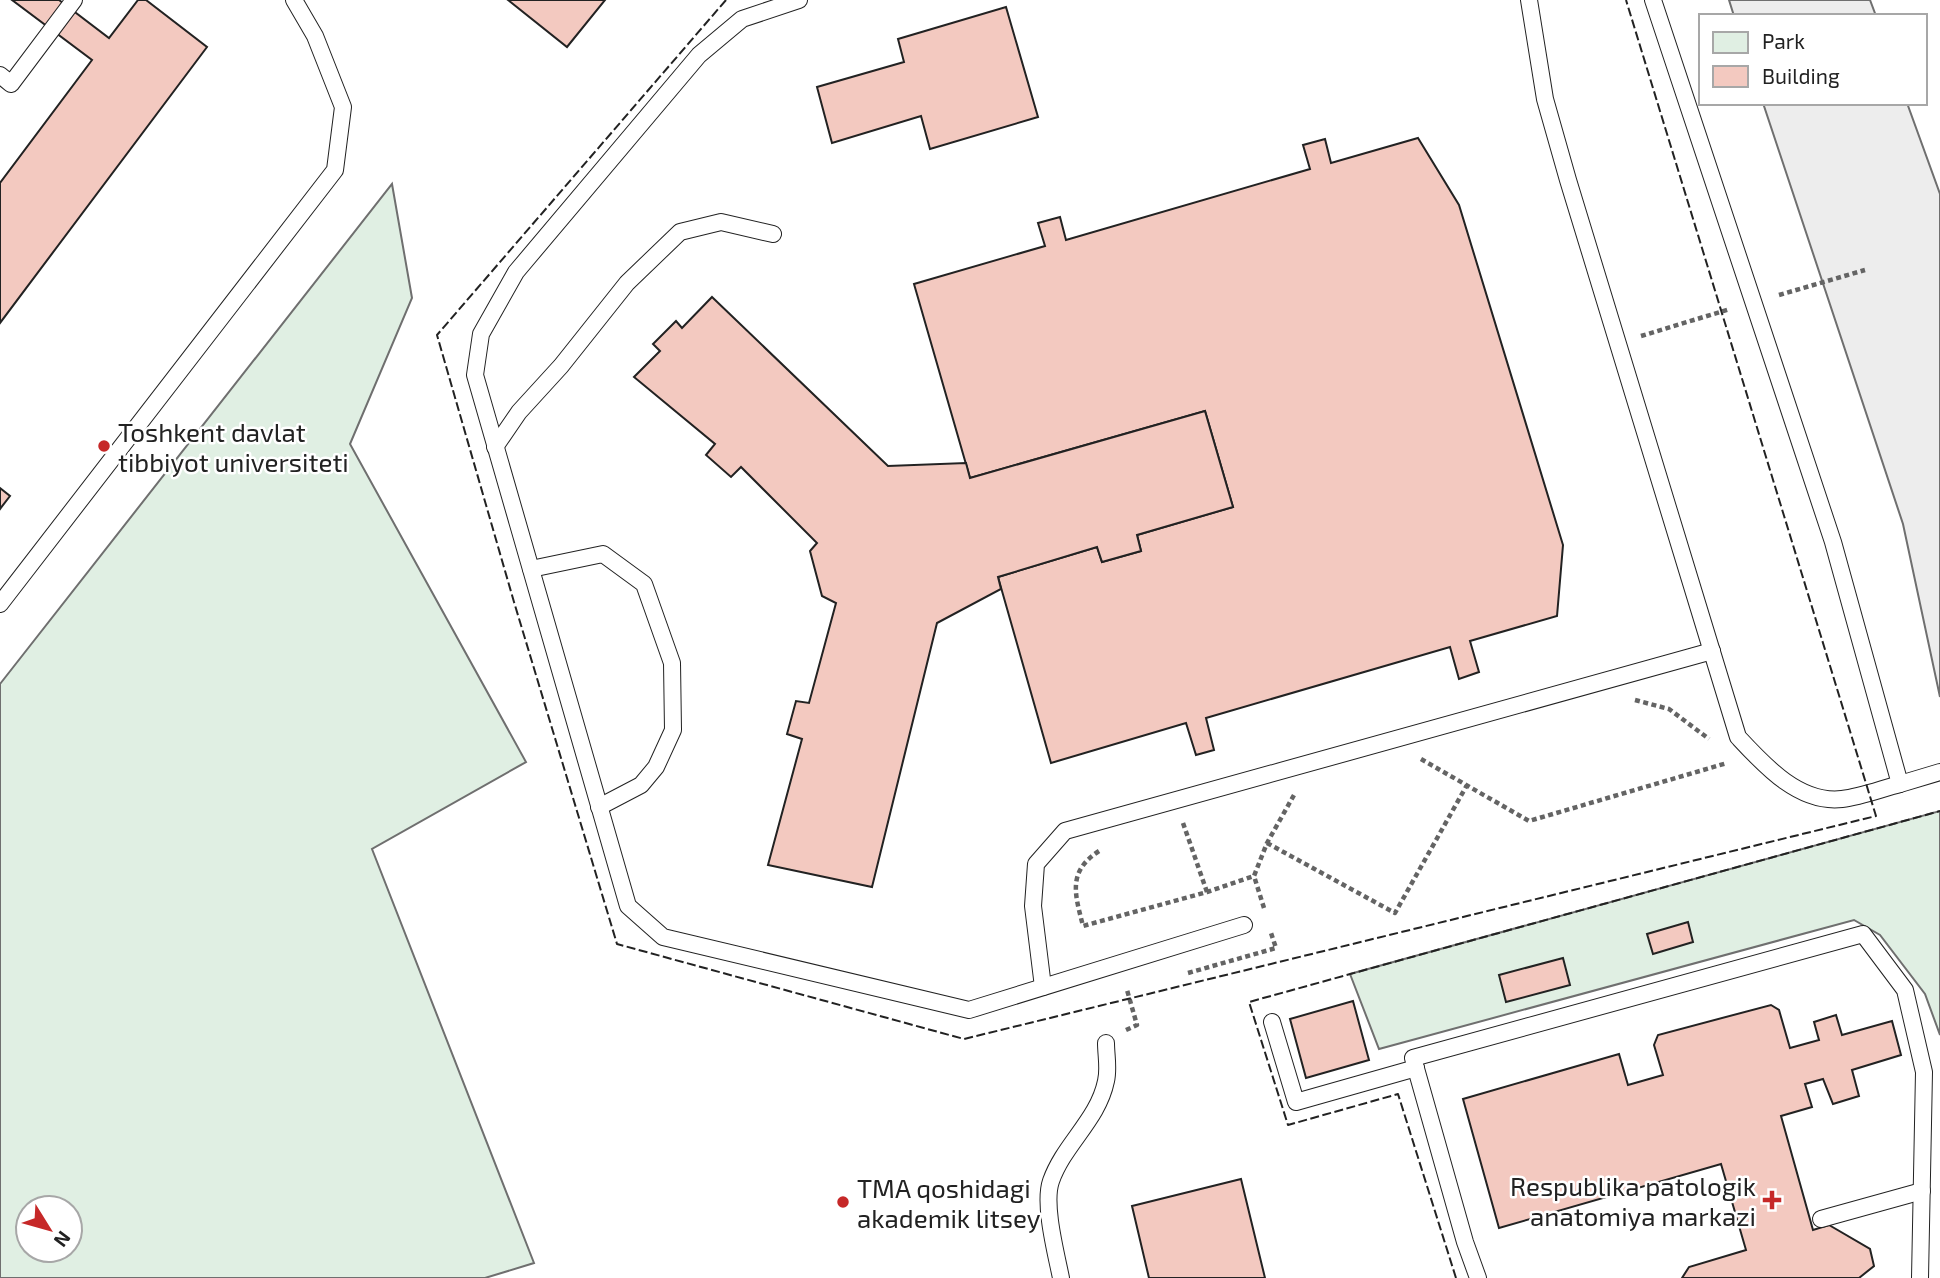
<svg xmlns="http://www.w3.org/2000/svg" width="1940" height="1278" font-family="'Exo 2',sans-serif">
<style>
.green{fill:#e0efe3;stroke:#6f6f6f;stroke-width:2;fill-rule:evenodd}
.parking{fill:#ededed;stroke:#6f6f6f;stroke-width:2}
.building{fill:#f3c9c0;stroke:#222;stroke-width:2}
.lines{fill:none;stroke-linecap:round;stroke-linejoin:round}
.lane-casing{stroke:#222;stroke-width:18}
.path{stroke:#646464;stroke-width:4.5;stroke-dasharray:5 3.5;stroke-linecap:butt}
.lane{stroke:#fff;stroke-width:16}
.fence{stroke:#222;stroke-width:2;stroke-dasharray:9 3.5;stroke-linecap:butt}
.poi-dot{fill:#c62828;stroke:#fff;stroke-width:2.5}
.labels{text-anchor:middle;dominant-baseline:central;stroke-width:5;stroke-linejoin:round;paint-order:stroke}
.poi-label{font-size:26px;fill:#222;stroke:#fff;text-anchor:start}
</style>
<rect width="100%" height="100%" fill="#fff"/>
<!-- green -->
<g class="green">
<path d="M392 184 412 298 350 444 526 762 372 849 534 1263 485 1278H0V684ZM28 1208H70V1250H28Z"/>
<path d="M1940 811V1035L1925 994 1880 935 1854 920 1379 1049 1350 974Z"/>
</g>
<!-- parking -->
<g class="parking">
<path d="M1729 0H1870L1876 16H1734Z"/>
<path d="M1763 103H1907L1940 194V697L1903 524Z"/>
</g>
<!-- building -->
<g class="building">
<path d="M12 0H59L109 38 138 0H146L207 47 0 323V183L92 60Z"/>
<path d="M508 0H605L567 47Z"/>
<path d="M1006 7 1038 117 930 149 921 116 832 143 817 87 904 62 898 39Z"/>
<path d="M1418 138 1459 205 1563 545 1557 616 1470 641 1479 672 1459 679 1450 647 1206 718 1214 750 1196 755 1186 723 1051 763 998 577 1097 547 1102 562 1141 551 1137 535 1233 507 1205 411 970 478 914 284 1045 246 1038 223 1060 217 1066 240 1310 169 1303 145 1325 139 1331 163Z"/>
<path d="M712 297 888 466 966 463 970 478 1205 411 1233 507 1137 535 1141 551 1102 562 1097 547 998 577 1001 589 937 623 872 887 768 865 802 739 787 734 796 701 809 703 836 603 822 596 810 551 817 543 741 467 731 477 706 455 715 444 634 377 660 351 653 344 676 321 682 328Z"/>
<path d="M0 488 10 496 0 509Z"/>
<path d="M1688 922 1693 942 1653 954 1647 934Z"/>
<path d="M1563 958 1570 985 1506 1002 1499 975Z"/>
<path d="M1353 1001 1369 1060 1306 1078 1290 1019Z"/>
<path d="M1771 1005 1779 1010 1790 1048 1819 1040 1814 1022 1836 1015 1842 1035 1892 1021 1901 1055 1852 1070 1859 1096 1833 1104 1823 1079 1805 1084 1812 1107 1781 1116 1813 1230 1829 1225 1870 1249 1874 1266 1859 1278H1682L1689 1267 1746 1250 1721 1164 1499 1228 1463 1099 1619 1054 1628 1085 1663 1075 1654 1045 1658 1035Z"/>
<path d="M1241 1179 1265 1278H1149L1132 1206Z"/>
</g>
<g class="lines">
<!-- lane casing -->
<g class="lane-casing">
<g id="lane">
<path d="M799 0 742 19 699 55 516 272 481 334 475 375 628 906 663 937 969 1010 1244 925"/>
<path d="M1529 0 1545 99 1568 180 1738 737C1764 765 1799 804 1842 799 1861 797 1881 789 1900 784"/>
<path d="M1653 0 1833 542 1900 784 1940 772"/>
<path d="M0 75 11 84 74 0"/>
<path d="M495 447 519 412 561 366 627 283 680 232 721 222 773 234"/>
<path d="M531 569 603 554 644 584 672 663 673 730 656 767 641 785 599 807"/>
<path d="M0 604 335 170 343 107 315 36 294 0"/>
<path d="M1043 987 1033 906 1036 864 1065 831 1712 651"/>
<path d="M1272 1022 1296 1102 1416 1068"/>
<path d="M1821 1219 1922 1191"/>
<path d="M1061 1278C1056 1253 1043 1204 1051 1181 1064 1144 1098 1120 1106 1081 1109 1069 1106 1055 1106 1043"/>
<path d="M1478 1278 1465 1242 1413 1058 1863 934 1905 990 1924 1072 1920 1278"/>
</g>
</g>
<!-- path -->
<g class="path">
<path d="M1779 295 1865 270"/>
<path d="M1641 336 1730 309"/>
<path d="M1635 700 1669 709 1709 739"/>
<path d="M1421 759 1529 821 1727 763"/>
<path d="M1183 823 1207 892"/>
<path d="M1267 843 1395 913 1467 785"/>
<path d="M1099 851C1067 872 1075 894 1083 926L1207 892 1254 876"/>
<path d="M1264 908 1254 876 1267 843 1294 795"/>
<path d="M1188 973 1276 948 1270 930"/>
<path d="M1126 1030 1137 1025 1127 990 1129 989"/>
</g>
<!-- lane -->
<use href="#lane" class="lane"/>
<!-- fence -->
<g class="fence">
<path d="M726 0 437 335 514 602 617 944 964 1039 1876 816 1626 0"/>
<path d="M1456 1278 1398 1094 1288 1125 1249 1002 1940 811"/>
</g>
</g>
<!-- markers -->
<g class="poi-dot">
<circle cx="104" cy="446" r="7"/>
<path d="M1768.5 1189.5h7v7h7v7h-7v7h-7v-7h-7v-7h7z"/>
<circle cx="843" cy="1202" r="7"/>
</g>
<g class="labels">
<!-- poi labels -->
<g class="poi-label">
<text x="118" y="431">Toshkent davlat<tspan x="118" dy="30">tibbiyot universiteti</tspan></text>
<text x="1756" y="1185" text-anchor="end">Respublika patologik<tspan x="1756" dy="30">anatomiya markazi</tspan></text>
<text x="857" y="1187">TMA qoshidagi<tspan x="857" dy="30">akademik litsey</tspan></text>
</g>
</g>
<!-- legend -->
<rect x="1699" y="14" width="228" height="91" fill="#ffffff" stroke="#a7a7a7" stroke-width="2"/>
<rect x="1713" y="32" width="35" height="21" fill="#e0efe3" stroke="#a7a7a7" stroke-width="2"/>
<text x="1762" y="49" font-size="21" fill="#222222">Park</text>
<rect x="1713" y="66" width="35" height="21" fill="#f3c9c0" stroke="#a7a7a7" stroke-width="2"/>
<text x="1762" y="84" font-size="21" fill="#222222">Building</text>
<!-- north arrow -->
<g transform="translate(49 1229) rotate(127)"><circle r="33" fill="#ffffff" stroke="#a7a7a7" stroke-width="2"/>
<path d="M0-5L12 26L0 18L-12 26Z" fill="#c62828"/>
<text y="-10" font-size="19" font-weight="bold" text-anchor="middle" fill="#222222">N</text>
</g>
</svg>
